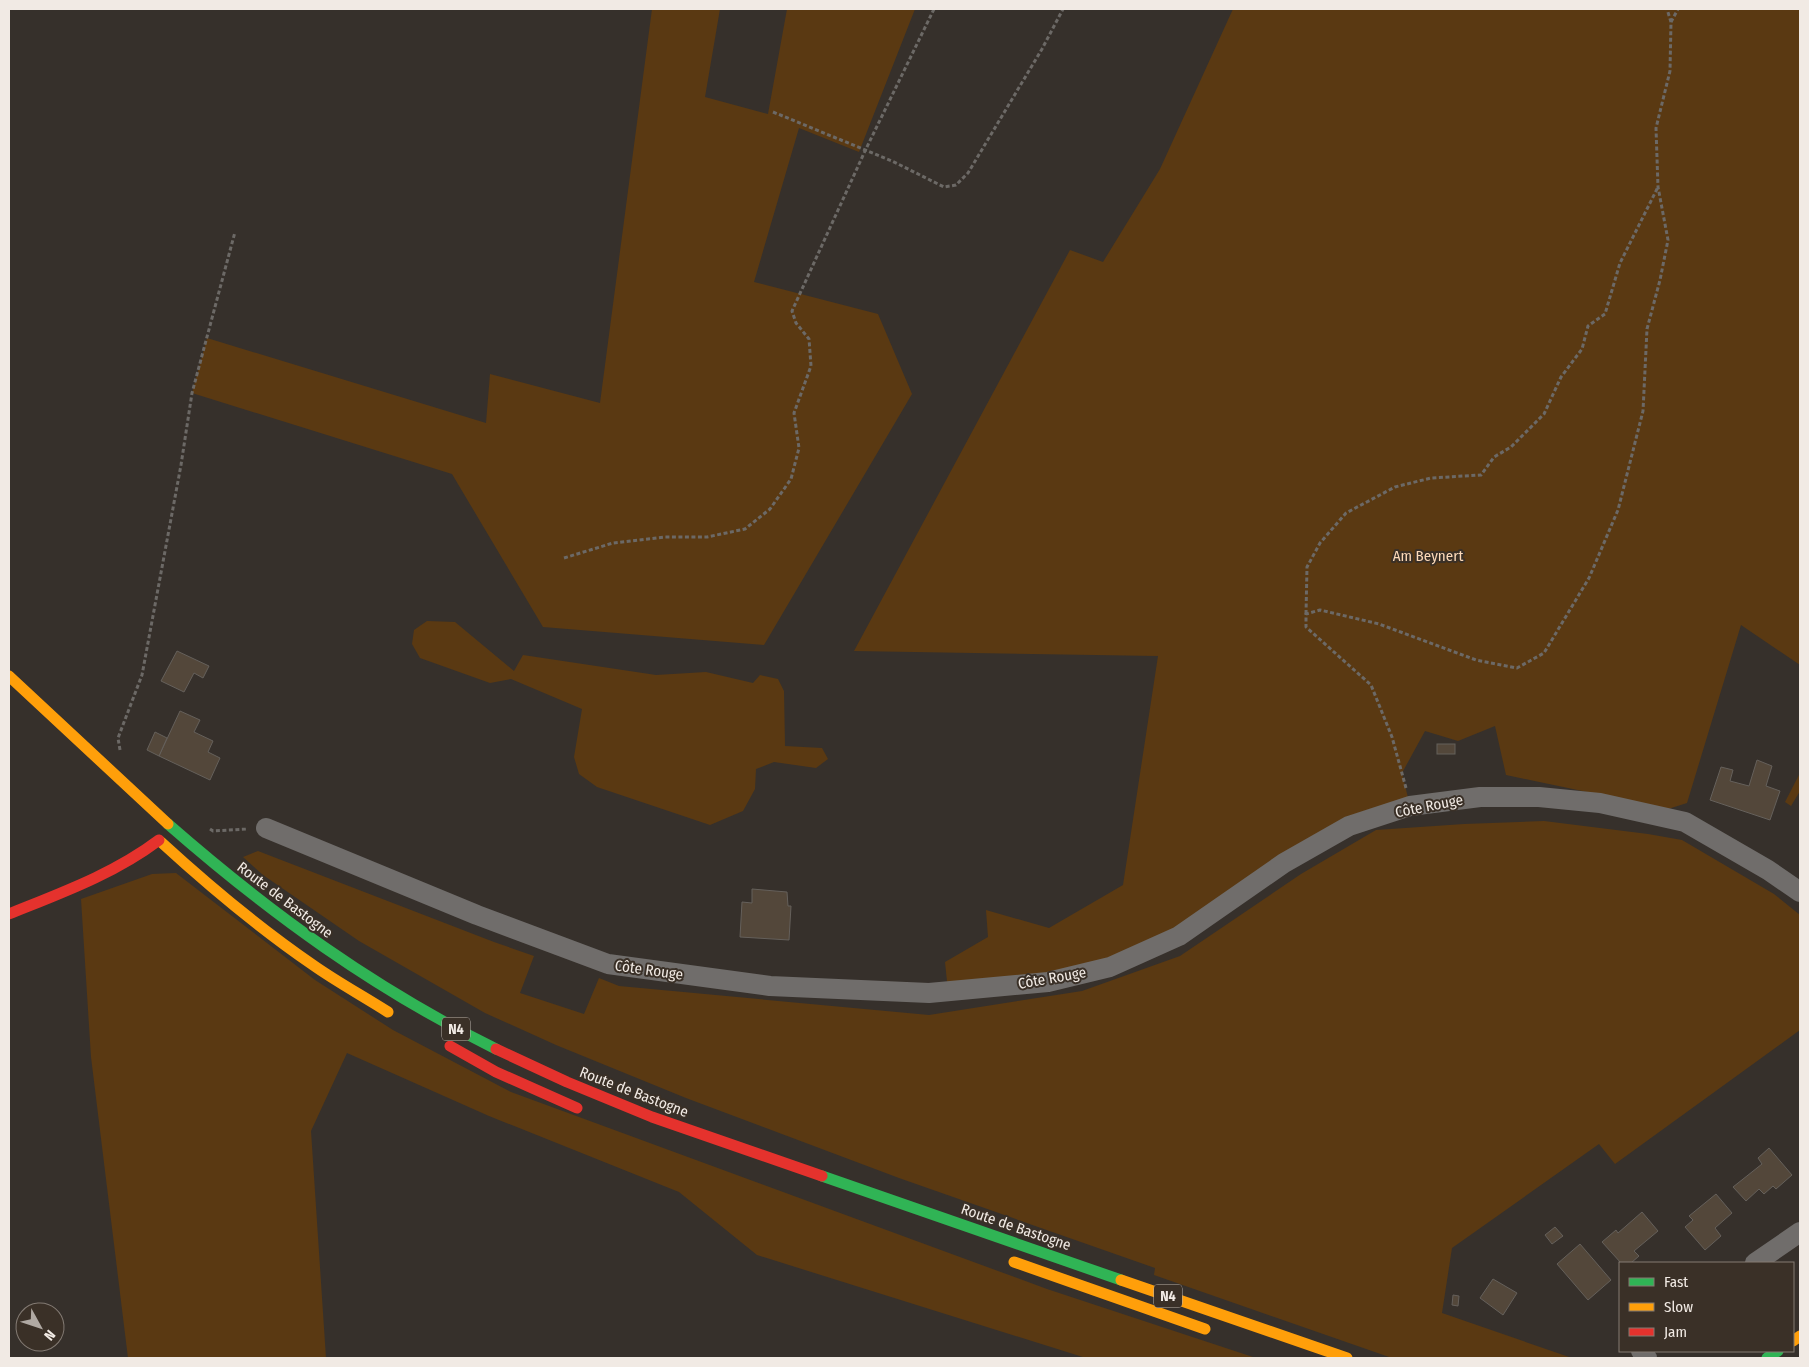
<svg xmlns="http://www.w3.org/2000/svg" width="1809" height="1367" font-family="'Fira Sans Condensed',sans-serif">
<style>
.green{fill:#5a3912}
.building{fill:#53473a;stroke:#65605b}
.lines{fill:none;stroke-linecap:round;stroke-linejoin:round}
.path{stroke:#6c6966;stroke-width:3;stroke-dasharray:4 2.5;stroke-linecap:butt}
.street{stroke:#706d6b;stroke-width:20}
.fast{stroke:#30b455;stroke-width:11}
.slow{stroke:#ff9f0a;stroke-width:11}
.jam{stroke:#e5322d;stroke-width:11}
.labels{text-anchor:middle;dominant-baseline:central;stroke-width:4;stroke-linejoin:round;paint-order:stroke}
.shield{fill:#3a3027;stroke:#bab2ab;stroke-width:1}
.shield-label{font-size:14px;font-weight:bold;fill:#f1eae4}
.park-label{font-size:15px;fill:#fddab9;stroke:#3a3027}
.street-label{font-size:15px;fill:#f1eae4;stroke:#3a3027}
</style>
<rect width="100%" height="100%" fill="#36302b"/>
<!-- green -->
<g class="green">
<path d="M652 9H720L705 97 768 114 787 9H915L859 152 799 128 754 282 878 314 912 394 764 645 543 627 452 474 192 393 207 338 486 423 490 374 600 403Z"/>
<path d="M1233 9H1800V665L1741 625 1687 803 1668 809 1506 775 1495 726 1458 741 1425 731 1402 773 1410 806 1349 826 1110 967 948 991 945 962 988 937 986 910 1049 928 1123 885 1158 656 854 651 1070 250 1103 262 1160 169Z"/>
<path d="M427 621 455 622 514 671 523 655 656 675 706 672 753 683 760 675 778 679 784 691 785 746 822 748 828 759 816 768 774 762 756 769 755 789 743 811 710 825 597 787 579 774 574 757 582 709 511 679 490 683 420 658 412 644 414 630Z"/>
<path d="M1800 773V791L1791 806 1785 802Z"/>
<path d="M1544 821 1648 834 1682 840 1774 894 1800 915V1030L1615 1164 1599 1144 1452 1248 1442 1313 1572 1358H1392L1154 1275 1155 1268 899 1178 686 1098 556 1045 485 1013 359 941 263 875 243 857 258 851 494 942 534 956 520 993 584 1014 599 978 619 986 929 1015 1082 991 1180 956 1301 874 1376 830 1464 824Z"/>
<path d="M176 873 315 980 393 1030 511 1092 1047 1289 1256 1358H1086L757 1255 679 1192 489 1116 347 1053 311 1131 326 1358H128L91 1057 81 899 152 874Z"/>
</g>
<!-- building -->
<g class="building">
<path d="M177 651 209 666 203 678 194 673 184 692 161 681Z"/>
<path d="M180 711 200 720 194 732 213 741 208 752 220 758 210 780 159 756Z"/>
<path d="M155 732 167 738 159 756 147 750Z"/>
<rect x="1437" y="744" width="18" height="10"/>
<path d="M1757 760 1772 766 1766 786 1780 791 1770 820 1710 800 1721 767 1733 770 1730 781 1749 786Z"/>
<path d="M752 889 787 892 788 906H791L789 940 740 937 742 902 752 903Z"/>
<path d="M1769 1148 1792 1175 1776 1189 1773 1186 1764 1194 1759 1189 1746 1201 1733 1187 1762 1164 1758 1158Z"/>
<path d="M1716 1194 1732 1213 1715 1228 1721 1236 1705 1250 1685 1227 1693 1220 1689 1216Z"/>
<path d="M1642 1212 1658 1231 1634 1251 1639 1256 1631 1263H1621L1602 1242 1616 1230 1618 1233Z"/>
<path d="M1555 1227 1563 1236 1552 1244 1545 1235Z"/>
<path d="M1580 1244 1611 1280 1588 1300 1557 1264Z"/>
<path d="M1493 1279 1517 1293 1503 1315 1480 1298Z"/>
<path d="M1453 1295 1459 1296 1458 1306 1452 1305Z"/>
</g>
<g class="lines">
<!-- path -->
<g class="path">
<path d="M1671 22 1678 9"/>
<path d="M773 112 892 161 944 187 956 185 968 173 1042 49 1063 9"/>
<path d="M564 558 613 543 665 537H707L745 529 770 509 791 479 799 448 794 413 811 366 809 339 796 323 792 311 865 151 934 9"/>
<path d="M1306 614 1307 567 1320 543 1346 513 1395 487 1431 478 1481 475 1494 457 1511 447 1544 414 1561 377 1582 349 1588 326 1605 314 1620 263 1658 187"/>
<path d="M120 750 118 738 142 675 181 465 192 393 235 232"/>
<path d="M1406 788 1392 737 1371 685 1306 627V614L1320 610 1379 624 1476 660 1517 668 1544 653 1589 578 1618 510 1643 411 1647 329 1660 280 1668 240 1658 187 1656 128 1670 71 1671 22 1667 9"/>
<path d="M210 829 213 831 248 829"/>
</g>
<!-- street -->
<g class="street">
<path d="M266 828 477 915 608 964 770 986 929 993 1048 982 1110 967 1179 936 1284 863 1349 826 1410 806 1480 797H1539L1600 803 1685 822 1768 870 1800 892"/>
<path d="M1755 1263 1800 1232"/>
<path d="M1641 1351 1647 1358"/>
</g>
<!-- fast -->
<g class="fast">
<path d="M168 824C271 914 373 988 496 1049"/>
<path d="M822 1176 1121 1280"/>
<path d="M1767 1358 1778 1351"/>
</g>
<!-- slow -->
<g class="slow">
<path d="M9 676 168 824"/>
<path d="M161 842C209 886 259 928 313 965 337 982 363 996 388 1012"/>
<path d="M1014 1262 1205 1329"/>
<path d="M1121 1280 1347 1358"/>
<path d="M1793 1341 1800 1336"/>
</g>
<!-- jam -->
<g class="jam">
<path d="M9 914C61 893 114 874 159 840"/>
<path d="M450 1046 496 1072 577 1108"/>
<path d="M496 1049 567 1082 652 1117 822 1176"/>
</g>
</g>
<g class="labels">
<!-- shield labels -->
<g class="shield">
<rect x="442" y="1017.5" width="28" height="23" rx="4"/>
<rect x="1154" y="1284.5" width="28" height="23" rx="4"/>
</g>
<g class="shield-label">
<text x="456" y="1029">N4</text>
<text x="1168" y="1296">N4</text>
</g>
<!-- park labels -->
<g class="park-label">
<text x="1428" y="556">Am Beynert</text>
</g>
<!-- street labels -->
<g class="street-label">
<text transform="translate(1429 806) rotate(-11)">Côte Rouge</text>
<text transform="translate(285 900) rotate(37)">Route de Bastogne</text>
<text transform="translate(649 970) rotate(8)">Côte Rouge</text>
<text transform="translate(1052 978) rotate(-10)">Côte Rouge</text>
<text transform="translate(634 1092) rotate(21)">Route de Bastogne</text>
<text transform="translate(1016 1227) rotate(19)">Route de Bastogne</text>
</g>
</g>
<!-- border -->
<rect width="1809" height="1367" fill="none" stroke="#f1eae4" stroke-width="20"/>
<!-- legend -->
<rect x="1619" y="1262" width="175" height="90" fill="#3a3027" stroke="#837a73"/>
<rect x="1629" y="1278" width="25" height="8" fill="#30b455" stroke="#837a73"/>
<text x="1664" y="1287" font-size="15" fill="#f1eae4">Fast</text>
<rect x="1629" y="1303" width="25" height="8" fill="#ff9f0a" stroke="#837a73"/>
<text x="1664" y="1312" font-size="15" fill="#f1eae4">Slow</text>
<rect x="1629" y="1328" width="25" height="8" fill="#e5322d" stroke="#837a73"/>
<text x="1664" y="1337" font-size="15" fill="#f1eae4">Jam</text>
<!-- north arrow -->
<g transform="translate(40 1327) rotate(130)"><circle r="24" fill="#3a3027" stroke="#837a73"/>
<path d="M0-4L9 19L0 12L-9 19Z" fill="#b0a9a3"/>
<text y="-8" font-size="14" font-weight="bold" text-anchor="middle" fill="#f1eae4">N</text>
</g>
</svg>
